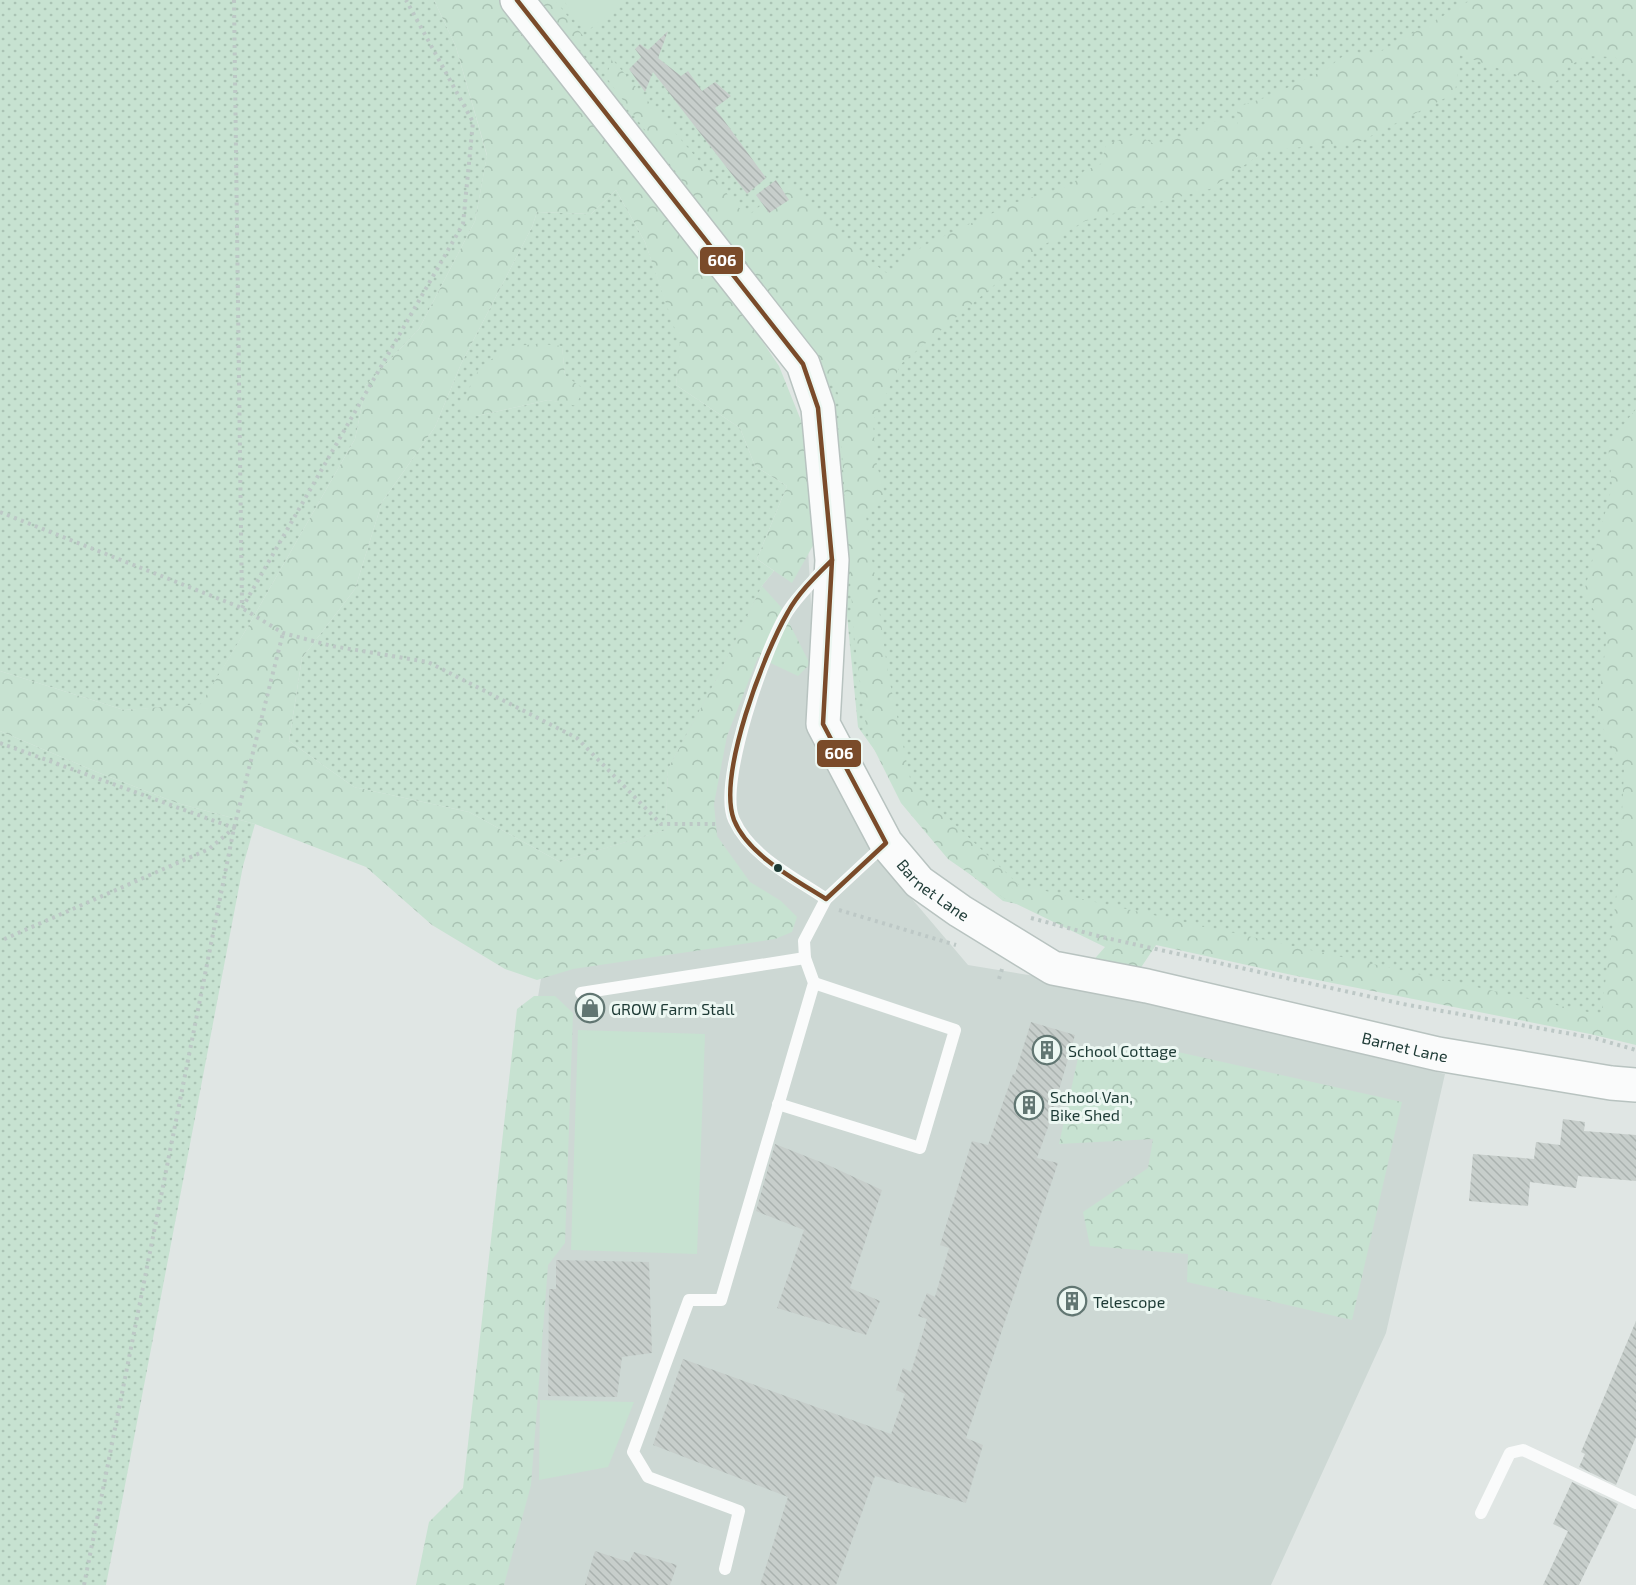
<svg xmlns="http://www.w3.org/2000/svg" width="1636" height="1585" font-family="'Exo 2',sans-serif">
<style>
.built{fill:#cdd8d4}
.grass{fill:url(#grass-dots);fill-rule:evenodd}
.forest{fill:url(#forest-crowns)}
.garden{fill:#c7e2d1}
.building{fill:url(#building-back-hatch)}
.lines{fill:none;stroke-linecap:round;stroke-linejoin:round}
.secondary-casing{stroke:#b8c3c0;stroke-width:36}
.path{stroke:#bdc8c6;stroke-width:4;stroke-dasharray:3 4.5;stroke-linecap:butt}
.lane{stroke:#fafbfb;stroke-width:12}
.secondary{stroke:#fafbfb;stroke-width:33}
.bus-1-casing{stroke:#ecf7f2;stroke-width:9}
.bus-1{stroke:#7a4b2a;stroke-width:4.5}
.bus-dot{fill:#1d3a35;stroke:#ecf7f2;stroke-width:2}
.labels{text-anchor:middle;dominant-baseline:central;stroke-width:6;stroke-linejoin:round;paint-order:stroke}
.street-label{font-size:16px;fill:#1d3a35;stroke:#ecf7f2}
.poi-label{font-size:16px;fill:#1d3a35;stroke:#ecf7f2;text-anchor:start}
.line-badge{stroke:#ecf7f2;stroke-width:2}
.badge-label{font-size:16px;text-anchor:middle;font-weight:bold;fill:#fff}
</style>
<defs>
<pattern id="grass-dots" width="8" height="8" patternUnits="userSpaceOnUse" patternTransform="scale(1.5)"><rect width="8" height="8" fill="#c7e2d1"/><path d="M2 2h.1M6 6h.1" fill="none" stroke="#aac3b4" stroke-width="1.8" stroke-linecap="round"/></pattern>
<pattern id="forest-crowns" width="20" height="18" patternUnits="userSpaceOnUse" patternTransform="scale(1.5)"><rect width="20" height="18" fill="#c7e2d1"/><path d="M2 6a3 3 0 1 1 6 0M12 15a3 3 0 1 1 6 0" fill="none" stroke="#aac3b4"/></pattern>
<pattern id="building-back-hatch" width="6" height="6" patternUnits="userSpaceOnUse" patternTransform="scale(1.5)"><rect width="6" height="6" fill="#c7cecb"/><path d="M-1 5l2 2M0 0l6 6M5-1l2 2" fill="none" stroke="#aab2af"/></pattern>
</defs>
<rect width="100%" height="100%" fill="#e0e6e4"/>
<!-- built -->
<path class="built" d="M807 529 817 716 873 853 968 965 1035 976 1445 1074 1386 1333 1271 1585H475L537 1003 560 862 666 830 668 769 762 586Z"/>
<!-- grass -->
<g class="grass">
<path d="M0 0H434L456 47 487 156 475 221 419 329 366 385 355 439 250 623 201 705 124 710 0 671Z"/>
<path d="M529 0H1636V1037L1625 1033 1003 901 954 861 858 727 825 393Z"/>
<path d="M616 190 645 242 681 344 676 385 740 428 755 466 787 486 757 559 774 571 762 586 717 678 668 769 666 830 560 862 469 812 354 787 289 741 302 658 355 589 382 502 435 427 461 364 532 227 537 212 591 214ZM562 347 565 375 577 405 548 400 477 416Z"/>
<path d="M0 731 97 772 177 803 255 824 243 866 106 1585H0Z"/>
</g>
<!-- forest -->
<g class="forest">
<path d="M434 0H499L709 262 779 366 802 423 820 533 792 583 757 559 787 486 755 466 740 428 676 385 680 344 645 242 616 190 591 214 537 212 532 227 461 364 435 427 382 502 355 589 302 658 289 741 354 787 469 812 560 862 666 830 668 769 717 678 762 586 781 607 810 664 798 676 758 657 727 736 714 804 717 836 750 882 781 901 797 917 792 932 775 939 573 969 537 980 505 969 432 925 366 867 255 824 177 803 97 772 0 731V671L124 710 201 704 250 623 355 439 366 385 419 329 475 221 487 155 456 47Z"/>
<path d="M538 0H555L587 41 576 48Z"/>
<path d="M1471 0H1636V79L1615 57 1586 56 1561 71V78L1549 86 1460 55 1455 93 1361 141 1265 151 1210 189 1085 221 1037 249 901 364 873 421 876 461 886 499 866 516 888 673 911 783 1019 885 1601 1015 1619 876 1624 770 1597 716 1607 635 1584 592 1612 487 1608 444 1636 409V1045L1590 1034 1292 975 1156 945 1124 993 1076 980 1105 947 1004 898 948 859 901 803 870 741 866 727 854 635 838 393 606 77 612 59 747 217 788 182 800 191 847 244 888 274 923 246 1014 203 1072 185 1084 171 1101 164 1106 145 1135 134 1158 146 1225 117 1238 127 1237 107 1270 96 1325 70 1351 50 1371 57Z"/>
<path d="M541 344 562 346 565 375 582 388 577 406 548 400 477 416 459 409 480 367 511 346Z"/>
<path d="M534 996H555L573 1013 565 1243 548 1265 531 1485 504 1585H416L429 1522 463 1488 517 1009Z"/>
<path d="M1160 1048 1402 1102 1352 1320 1187 1282 1188 1254 1090 1246 1083 1212 1148 1168 1153 1139 1059 1144 1078 1058Z"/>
</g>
<!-- garden -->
<g class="garden">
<path d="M563 0H627L586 32Z"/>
<path d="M578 1030 705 1034 697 1254 571 1250Z"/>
<path d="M540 1400 634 1402 608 1467 539 1480Z"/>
</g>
<!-- building -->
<g class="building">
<path d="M668 31 658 58 681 76 688 71 702 91 715 82 731 96 715 108 766 178 747 194 653 72 645 92 629 69 641 57 635 49 640 44 648 50Z"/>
<path d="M776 180 789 200 769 213 756 195Z"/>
<path d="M1031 1022 1075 1035 1059 1090 1061 1091 1037 1158 1058 1163 966 1438 983 1445 966 1503 875 1476 836 1585H760L788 1497 653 1445 683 1359 891 1434 905 1394 896 1390 903 1368 911 1372 927 1319 918 1316 927 1293 935 1297 949 1248 940 1245 972 1141 988 1145 1013 1074H1015Z"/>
<path d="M1563 1119 1585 1122 1584 1131 1636 1135V1181L1578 1176 1576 1188 1530 1182 1528 1206 1469 1201 1473 1154 1534 1159 1536 1142 1560 1145Z"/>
<path d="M775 1144 828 1165 882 1190 850 1288 880 1301 866 1335 777 1308 804 1230 756 1211Z"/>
<path d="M556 1260 649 1262 652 1353 622 1357 617 1397 548 1396 549 1289H556Z"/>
<circle cx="1072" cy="1302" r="15"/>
<path d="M1636 1321V1437L1616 1485 1579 1467 1585 1454 1581 1452Z"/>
<path d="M1572 1482 1618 1504 1579 1585H1543L1568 1531 1553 1524Z"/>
<path d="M595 1551 629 1562 634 1552 677 1565 670 1585H585Z"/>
</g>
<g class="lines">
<!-- secondary casing -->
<g class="secondary-casing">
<g id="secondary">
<path id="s1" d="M517 0 803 364 818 408 832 560 823 724 886 843 919 882 960 911 1053 968 1147 986 1438 1054 1611 1083 1636 1085"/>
</g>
</g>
<!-- path -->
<g class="path">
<path d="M234 0 242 607"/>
<path d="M0 512 242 608 283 633 332 646 428 662 577 738 661 824H717"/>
<path d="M242 608 463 224 473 122 406 0"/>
<path d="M0 743 234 828 209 849 0 941"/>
<path d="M839 910 956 945"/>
<path d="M1031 918 1102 937 1403 1004 1594 1038 1636 1050"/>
<path d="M999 979 1002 969"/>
<path d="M84 1585 234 828 283 633"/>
</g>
<!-- lane -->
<g class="lane">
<path d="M823 569C812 583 798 596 788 611 766 645 717 784 734 820 751 857 794 877 826 899"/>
<path d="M581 993 805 958"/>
<path d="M778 1104 920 1148 955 1030 814 983"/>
<path d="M1481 1513 1510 1453 1523 1450 1636 1503"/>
<path d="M725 1569 739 1511 648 1477 633 1452 689 1300H721L814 983 805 958 804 941 826 899 885 844"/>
</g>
<!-- secondary -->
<use href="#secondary" class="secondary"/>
<!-- bus-1 casing -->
<g class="bus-1-casing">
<g id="bus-1">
<path d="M517 0 803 364 818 408 832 560"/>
<path d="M832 560 823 724 886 843 826 899C796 880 748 855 734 820 717 775 764 653 788 612 799 592 816 576 832 560Z"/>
</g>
</g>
<!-- bus-1 -->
<use href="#bus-1" class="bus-1"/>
</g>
<!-- icons -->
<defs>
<g id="shop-ring" transform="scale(1.5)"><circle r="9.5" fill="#ecf7f2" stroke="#617672" stroke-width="1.5"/><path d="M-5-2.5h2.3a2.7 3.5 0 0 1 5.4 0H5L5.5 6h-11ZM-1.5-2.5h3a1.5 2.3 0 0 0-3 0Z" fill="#617672"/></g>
<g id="building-ring" transform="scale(1.5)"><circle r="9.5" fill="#ecf7f2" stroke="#617672" stroke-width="1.5"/><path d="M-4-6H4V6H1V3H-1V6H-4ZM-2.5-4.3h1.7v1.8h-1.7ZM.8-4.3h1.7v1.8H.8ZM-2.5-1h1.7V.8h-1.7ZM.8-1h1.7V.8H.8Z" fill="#617672"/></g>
</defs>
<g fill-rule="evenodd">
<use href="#shop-ring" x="590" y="1008"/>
<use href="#building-ring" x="1047" y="1050"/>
<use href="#building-ring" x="1029" y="1105"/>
<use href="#building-ring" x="1072" y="1301"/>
</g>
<!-- markers -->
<circle class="bus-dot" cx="778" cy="868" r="5"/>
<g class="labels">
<!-- street labels -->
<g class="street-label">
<text stroke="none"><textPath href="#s1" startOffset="1028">Barnet Lane</textPath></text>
<text stroke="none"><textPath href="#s1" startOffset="1532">Barnet Lane</textPath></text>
</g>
<!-- poi labels -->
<g class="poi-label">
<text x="611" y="1008">GROW Farm Stall</text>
<text x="1068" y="1050">School Cottage</text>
<text x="1050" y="1096">School Van,<tspan x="1050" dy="18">Bike Shed</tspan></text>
<text x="1093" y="1301">Telescope</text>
</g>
</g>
<g class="line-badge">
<rect x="699" y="246" width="45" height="29" rx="6" fill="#7a4b2a"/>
<rect x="816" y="739" width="46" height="29" rx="6" fill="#7a4b2a"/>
</g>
<g class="badge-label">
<text x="722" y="266">606</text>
<text x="839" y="759">606</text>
</g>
</svg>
